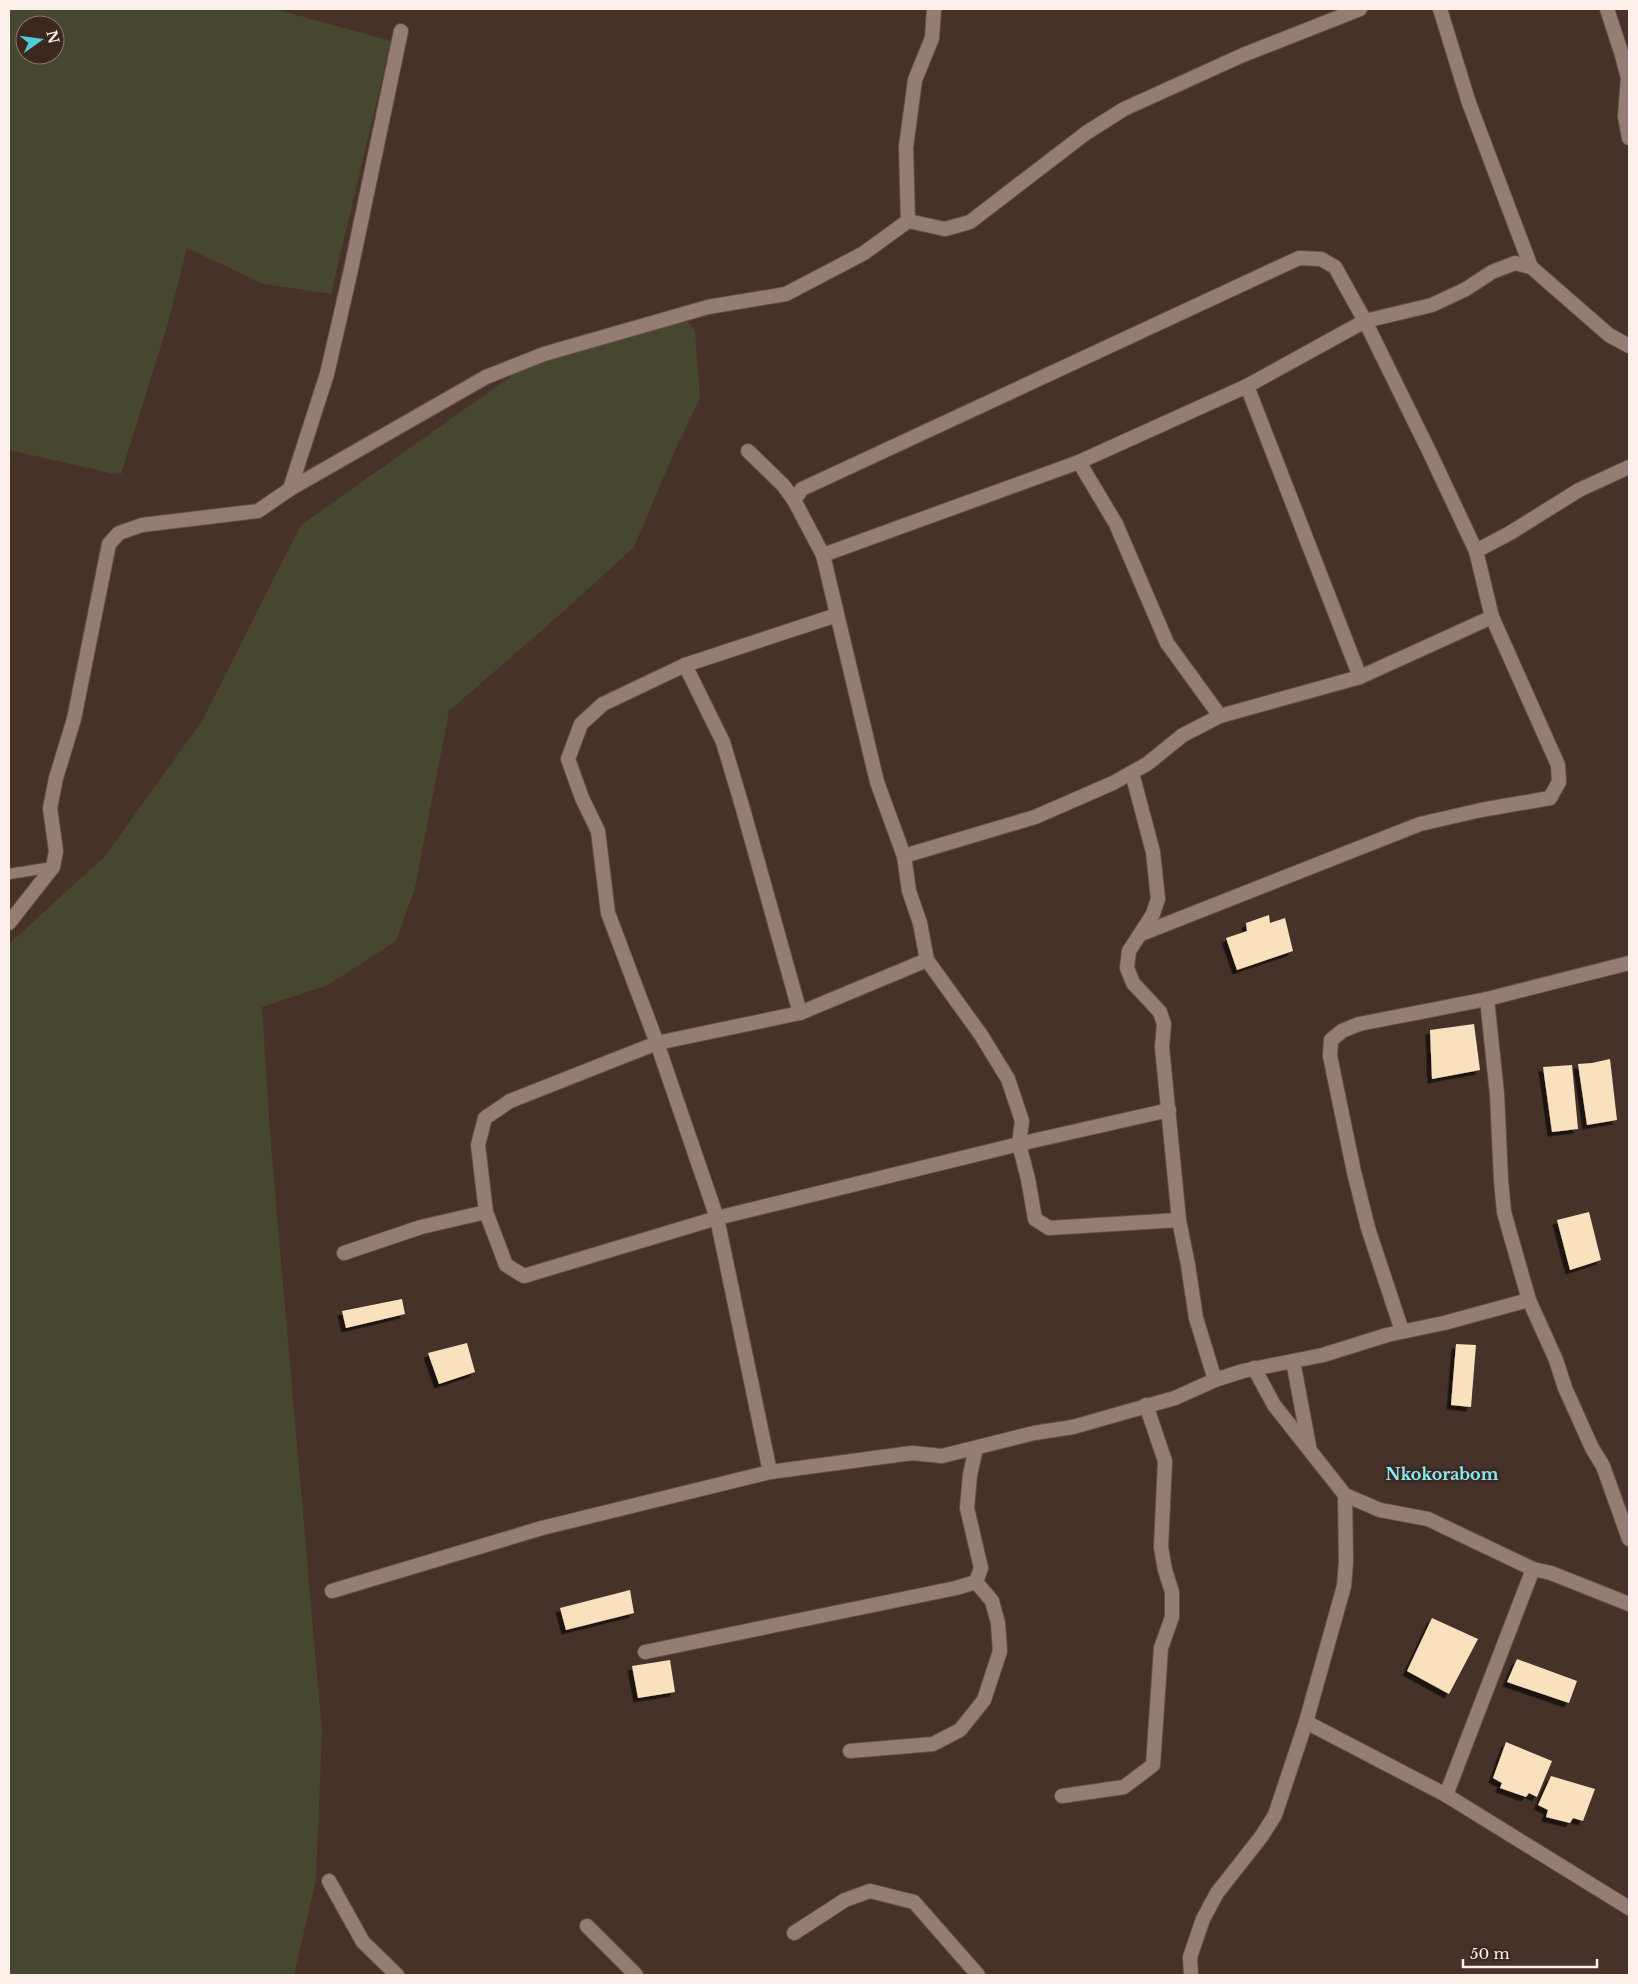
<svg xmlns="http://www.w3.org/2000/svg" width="1638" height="1984" font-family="'Libre Baskerville',serif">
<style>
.green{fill:#46472e;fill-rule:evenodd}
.building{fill:#f9e1bd;filter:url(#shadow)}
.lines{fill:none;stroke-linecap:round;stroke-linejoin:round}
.service-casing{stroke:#625149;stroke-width:12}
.minor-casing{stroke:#625149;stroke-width:16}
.service{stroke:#957d73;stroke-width:10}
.minor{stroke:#957d73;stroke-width:14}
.labels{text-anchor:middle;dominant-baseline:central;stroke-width:5;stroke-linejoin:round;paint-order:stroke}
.quarter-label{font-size:16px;font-weight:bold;fill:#83eefa;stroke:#3c281f}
</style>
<defs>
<filter id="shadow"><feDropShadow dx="-4.5" dy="4.5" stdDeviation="0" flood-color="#0009"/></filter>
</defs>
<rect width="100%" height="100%" fill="#463229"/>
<!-- green -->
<g class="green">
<path d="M9 9H275L391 41 331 294 264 284 187 248 168 323 121 474 110 473 9 450ZM25 25H55V55H25Z"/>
<path d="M683 315 695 332 700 398 673 455 634 547 564 611 449 711 415 888 396 941 328 985 262 1007 270 1134 322 1732 316 1880 294 1975H9V944L105 856 202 721 301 525 534 360Z"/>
</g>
<!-- building -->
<g class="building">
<path d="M1269 915 1270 923 1285 918 1293 951 1237 970 1226 938 1247 931 1246 923Z"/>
<path d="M1474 1024 1480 1070 1432 1079 1430 1030Z"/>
<path d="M1610 1059 1617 1120 1587 1125 1578 1064 1592 1063Z"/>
<path d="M1572 1065 1578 1129 1552 1132 1543 1067Z"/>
<path d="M1589 1212 1601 1260 1570 1270 1557 1220Z"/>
<path d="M402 1299 405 1314 346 1328 342 1311Z"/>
<path d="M467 1343 475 1372 439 1384 428 1353Z"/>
<path d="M1456 1344 1476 1345 1471 1407 1451 1405Z"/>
<path d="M630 1590 634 1613 566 1630 560 1608Z"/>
<path d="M1432 1618 1478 1639 1449 1694 1407 1671Z"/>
<path d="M1517 1659 1577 1681 1569 1703 1507 1682Z"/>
<path d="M670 1660 675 1692 638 1698 632 1666Z"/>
<path d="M1506 1742 1552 1761 1537 1797 1529 1793 1526 1797 1500 1788 1502 1783 1493 1778Z"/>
<path d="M1551 1776 1595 1789 1583 1821 1573 1818 1570 1823 1546 1817 1548 1810 1538 1805Z"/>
</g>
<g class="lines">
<!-- service casing -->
<g class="service-casing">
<path id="service" d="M9 874 53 867"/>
</g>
<!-- minor casing -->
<g class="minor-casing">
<g id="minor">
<path d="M1440 9 1469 103 1531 267"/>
<path d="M1607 9 1622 55 1628 78 1625 116 1629 138"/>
<path d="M908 221 945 229 970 222 1086 133 1124 109 1243 55 1360 9"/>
<path d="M1247 386 1360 677"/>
<path d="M748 451 783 485 794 500"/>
<path d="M1079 462 1116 524 1167 643 1220 716"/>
<path d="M290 489 327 374 350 274 401 31"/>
<path d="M1476 551 1429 451 1365 321 1335 267 1321 259 1299 258 802 489 794 500 823 555 1079 462 1247 386 1365 321 1432 305 1466 289 1492 272 1515 263 1531 267 1609 335 1629 346"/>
<path d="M823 555 877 782 904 856 909 891 920 923 927 960"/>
<path d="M685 665 723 742 743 809 800 1013"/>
<path d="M1132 773 1153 852 1158 899 1153 914 1129 951 1127 968 1133 983 1160 1012 1164 1024 1162 1047 1179 1220 1188 1265 1196 1318 1215 1380"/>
<path d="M904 856 1035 817 1113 783 1147 764 1183 735 1220 716 1360 677 1492 617 1476 551 1510 533 1579 490 1629 467"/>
<path d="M9 923 53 867 56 851 50 808 56 778 74 719 109 544 119 533 142 525 258 511 290 489 486 377 544 354 708 307 786 294 864 253 908 221 906 147 915 80 932 38 934 9"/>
<path d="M1141 934 1420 824 1481 810 1550 798 1559 782 1558 765 1492 617"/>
<path d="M1487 999 1497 1094 1501 1180 1504 1212 1511 1237 1529 1300 1556 1360 1565 1388 1592 1448 1603 1466 1629 1539"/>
<path d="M1169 1110 1019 1144 717 1218 524 1276 506 1265 486 1212 478 1145 485 1118 510 1101 657 1043 800 1013 927 960 981 1035 1008 1079 1022 1121 1019 1144 1028 1179 1035 1219 1049 1228 1179 1220"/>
<path d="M344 1253 421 1227 486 1212"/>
<path d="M1402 1331 1368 1228 1354 1172 1330 1056 1331 1040 1342 1031 1359 1024 1487 999 1629 963"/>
<path d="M1293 1361 1309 1446"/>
<path d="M1254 1368 1274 1405 1345 1495 1380 1510 1428 1519 1533 1569 1551 1573 1629 1604"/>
<path d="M770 1472 717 1218 657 1043 608 913 598 831 582 798 568 759 581 724 603 704 685 665 837 615"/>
<path d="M332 1591 542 1528 770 1472 912 1453 942 1456 1034 1433 1073 1427 1175 1398 1215 1380 1243 1371 1323 1355 1387 1335 1444 1323 1529 1300"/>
<path d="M645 1652 956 1588 976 1582 981 1568 967 1508 970 1475 976 1448"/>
<path d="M1306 1722 1446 1795 1629 1908"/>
<path d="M850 1751 933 1744 960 1730 984 1700 1000 1651 998 1623 992 1601 976 1582"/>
<path d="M1446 1795 1533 1569"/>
<path d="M1062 1796 1124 1787 1153 1765 1161 1648 1172 1617V1592L1165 1570 1161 1547 1165 1461 1146 1405"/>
<path d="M329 1881 363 1942 397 1975"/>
<path d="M587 1926 636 1975"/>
<path d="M794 1933 845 1900 870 1891 914 1902 978 1975"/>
<path d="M1191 1975 1190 1957 1203 1919 1217 1893 1261 1837 1275 1815 1306 1722 1344 1586 1346 1562 1345 1495"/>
</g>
</g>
<!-- service -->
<use href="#service" class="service"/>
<!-- minor -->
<use href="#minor" class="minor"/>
</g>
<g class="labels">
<!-- quarter labels -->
<g class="quarter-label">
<text x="1442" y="1474">Nkokorabom</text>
</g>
</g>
<!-- border -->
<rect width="1638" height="1984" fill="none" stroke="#fdefe9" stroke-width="20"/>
<!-- north arrow -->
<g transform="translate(40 40) rotate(76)"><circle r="24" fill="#3c281f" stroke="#897870"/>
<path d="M0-4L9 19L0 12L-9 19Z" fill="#52cbd9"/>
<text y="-8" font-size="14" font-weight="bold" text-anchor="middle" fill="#fdefe9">N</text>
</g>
<!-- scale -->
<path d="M1463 1959v8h134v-8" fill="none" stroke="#fdefe9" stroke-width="2.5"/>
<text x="1470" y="1959" font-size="15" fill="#fdefe9" stroke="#3c281f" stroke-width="4" paint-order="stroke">50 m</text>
</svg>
